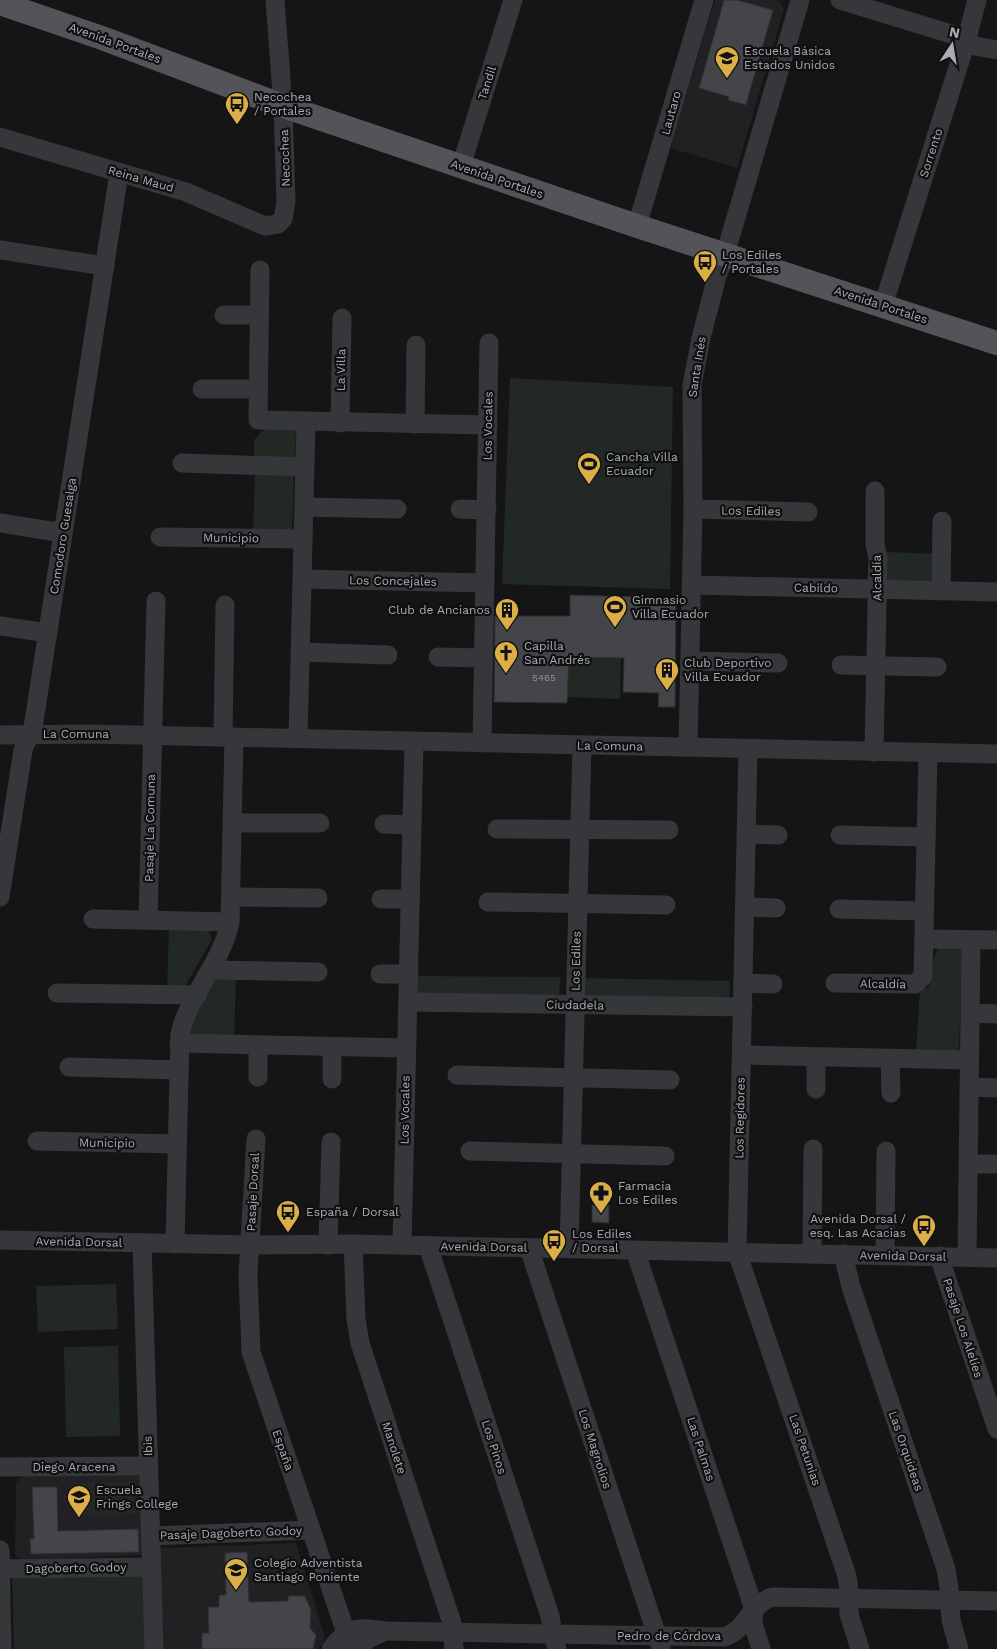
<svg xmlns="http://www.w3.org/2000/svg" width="997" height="1649" font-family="'Work Sans',sans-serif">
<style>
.built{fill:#212123}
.green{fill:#222823}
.building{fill:#444549;stroke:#2f2f32}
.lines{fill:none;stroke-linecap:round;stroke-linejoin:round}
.minor{stroke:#36373b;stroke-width:19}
.major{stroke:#53545a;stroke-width:24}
.labels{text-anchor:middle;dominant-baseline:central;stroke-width:4.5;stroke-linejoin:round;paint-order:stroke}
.number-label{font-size:10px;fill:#90929a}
.street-label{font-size:12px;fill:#a9acb5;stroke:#101011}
.poi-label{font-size:12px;fill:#a9acb5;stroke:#101011;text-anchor:start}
</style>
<rect width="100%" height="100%" fill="#151516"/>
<!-- built -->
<g class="built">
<path d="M715 0H775L779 1 784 9 737 168 670 148Z"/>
<path d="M23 1476H141L143 1555 22 1560 15 1554 16 1483Z"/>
<path d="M296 1543 324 1634 323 1643 318 1649H161L160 1548Z"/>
</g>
<!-- green -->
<g class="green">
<path d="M510 378 673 387 670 589 502 584Z"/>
<path d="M267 426H296L295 461 254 459V440Z"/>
<path d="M255 470 294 472 292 537 253 536Z"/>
<path d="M886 552 939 554 938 586 885 584Z"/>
<path d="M569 657 621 658 620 699 567 697Z"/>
<path d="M169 926 207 927 212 939 183 990H167Z"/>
<path d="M962 943 959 1053 916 1051 920 989 929 987 928 975 938 947Z"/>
<path d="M216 975 236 976 234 1040 190 1039 187 1031Z"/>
<path d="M415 976 560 977 559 999 415 998Z"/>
<path d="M583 978 730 981 729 1004 582 1000Z"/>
<path d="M116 1284 118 1329 38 1332 36 1286Z"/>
<path d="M118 1346 120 1436 66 1437 64 1347Z"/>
<path d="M135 1481 136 1514 79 1516 78 1483Z"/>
<path d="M147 1573 149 1649H14L12 1577Z"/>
</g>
<!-- building -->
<g class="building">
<path d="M724 0H737L773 10 746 105 728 100 729 97 699 88Z"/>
<path d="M570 595 676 598 675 707H658L659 693 623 692 624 658 569 657 567 703 494 702 495 616H570Z"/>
<path d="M592 1205H609V1223L592 1222Z"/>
<path d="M32 1487H57L58 1531 138 1529 139 1552 31 1554 30 1539H34Z"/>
<path d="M247 1552 249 1602 288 1601V1596H305L311 1610 310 1628 316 1635 313 1649H202V1633H209L208 1607H219V1595H226L225 1553Z"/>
</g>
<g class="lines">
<!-- minor -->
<g class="minor">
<path d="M840 0 951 34 975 46 997 50"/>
<path d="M0 137 186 192 265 226 278 224 283 219 286 201 283 106 275 0"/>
<path d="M461 166 513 0"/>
<path d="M637 226 704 0"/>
<path d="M0 250 105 266"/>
<path d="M260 270 258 420 488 425"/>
<path d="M883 306 966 42 977 0"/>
<path d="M224 315H259"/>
<path d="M202 389H258"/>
<path d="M340 423 342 318"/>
<path d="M415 424 416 345"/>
<path d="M182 463 305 467"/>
<path d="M304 507 397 509"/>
<path d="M460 509 487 510"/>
<path d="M693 509 808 512"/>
<path d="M0 523 63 533"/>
<path d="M160 537 303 539"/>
<path d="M302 579 485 583"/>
<path d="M692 585 997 592"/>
<path d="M941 591 942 521"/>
<path d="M0 626 48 633"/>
<path d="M300 652 388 655"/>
<path d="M438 657 484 658"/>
<path d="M690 661 778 663"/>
<path d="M841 665 937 667"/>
<path d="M0 735 90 734 997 754"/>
<path d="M223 737 225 605"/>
<path d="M298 738 306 422"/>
<path d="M482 743 489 343"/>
<path d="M688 747 693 509 692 385 701 338 717 276 725 255 800 0"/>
<path d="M748 749 737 1252 847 1576 849 1590V1614L860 1649"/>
<path d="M874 752 878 558 875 544V491"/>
<path d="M232 823H320"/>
<path d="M384 824 412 825"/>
<path d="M497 829 669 830"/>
<path d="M746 834 778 835"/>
<path d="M840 835 926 837"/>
<path d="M0 897 23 750 26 742 32 734 119 173"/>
<path d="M231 897 318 898"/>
<path d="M381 899H410"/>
<path d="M488 902 666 905"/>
<path d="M745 907 776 908"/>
<path d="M839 909 924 911"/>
<path d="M93 919 230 922"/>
<path d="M148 920C150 814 154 707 156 601"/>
<path d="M924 939 997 940"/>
<path d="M210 970 318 972"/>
<path d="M380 974H409"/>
<path d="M743 983 773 984"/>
<path d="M835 983 915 984 923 976 928 753"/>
<path d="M57 993 197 995"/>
<path d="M408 1002 743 1007"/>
<path d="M970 1013 997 1014"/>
<path d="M179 1043 407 1048"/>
<path d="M332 1047V1079"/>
<path d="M742 1055 969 1060"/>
<path d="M890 1059 891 1093"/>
<path d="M69 1067 179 1070"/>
<path d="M457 1075 670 1080"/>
<path d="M258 1077V1045"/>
<path d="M969 1087 997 1088"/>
<path d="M816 1089V1057"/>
<path d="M256 1139 248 1275 251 1352 346 1633 348 1644"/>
<path d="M37 1141 177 1144"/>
<path d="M470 1151 665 1156"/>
<path d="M968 1164H997"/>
<path d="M0 1240 251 1245 353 1244 997 1258"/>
<path d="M142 1243 154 1649"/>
<path d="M175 1244 180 1034C189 994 222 963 230 922L234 737"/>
<path d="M353 1244 356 1319 360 1343 449 1614 452 1623 454 1649"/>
<path d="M328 1245 331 1142"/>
<path d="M402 1245 414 741"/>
<path d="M428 1246 550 1616 553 1634 557 1649"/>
<path d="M529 1248 661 1648"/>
<path d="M569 1249 582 745"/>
<path d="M635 1250 754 1609 753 1623 761 1649"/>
<path d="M812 1254 813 1149"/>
<path d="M843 1254 851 1287 946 1569 949 1588 951 1620 959 1649"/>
<path d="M885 1255 886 1151"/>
<path d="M939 1256 997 1429"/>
<path d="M967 1257 971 940"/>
<path d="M0 1467 149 1466"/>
<path d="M151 1536 311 1530"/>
<path d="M0 1550 2 1649"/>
<path d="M0 1569 152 1567"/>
<path d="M331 1649C347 1627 360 1626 385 1631L724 1637C746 1631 750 1604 772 1597L997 1601"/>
<path d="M358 1649 368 1639 385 1631"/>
</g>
<!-- major -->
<path class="major" d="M0 3 102 38 283 106 637 226 997 343"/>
</g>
<!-- icons -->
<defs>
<g id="school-pin" transform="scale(1.25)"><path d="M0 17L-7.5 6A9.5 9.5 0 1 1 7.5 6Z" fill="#dbae48" stroke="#101011"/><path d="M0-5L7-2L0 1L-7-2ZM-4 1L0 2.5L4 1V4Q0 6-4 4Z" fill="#111"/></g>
<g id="bus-pin" transform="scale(1.25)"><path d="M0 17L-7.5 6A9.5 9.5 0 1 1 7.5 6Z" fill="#dbae48" stroke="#101011"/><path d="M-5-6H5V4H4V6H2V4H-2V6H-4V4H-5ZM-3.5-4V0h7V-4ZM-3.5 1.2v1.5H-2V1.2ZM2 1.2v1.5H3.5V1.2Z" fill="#111"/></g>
<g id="stadium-pin" transform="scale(1.25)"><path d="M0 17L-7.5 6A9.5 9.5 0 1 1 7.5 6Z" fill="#dbae48" stroke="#101011"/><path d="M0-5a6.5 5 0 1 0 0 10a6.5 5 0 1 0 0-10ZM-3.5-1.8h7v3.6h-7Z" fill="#111"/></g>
<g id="building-pin" transform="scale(1.25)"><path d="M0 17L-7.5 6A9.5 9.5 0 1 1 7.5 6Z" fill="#dbae48" stroke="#101011"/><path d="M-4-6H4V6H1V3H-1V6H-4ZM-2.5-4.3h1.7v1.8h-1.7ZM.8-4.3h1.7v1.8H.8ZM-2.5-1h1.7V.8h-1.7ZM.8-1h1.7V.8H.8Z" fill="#111"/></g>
<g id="church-pin" transform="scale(1.25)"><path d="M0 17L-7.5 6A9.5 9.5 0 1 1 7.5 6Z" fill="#dbae48" stroke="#101011"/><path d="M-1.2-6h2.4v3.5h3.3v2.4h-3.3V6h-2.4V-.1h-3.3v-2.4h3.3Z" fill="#111"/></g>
<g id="pharmacy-pin" transform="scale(1.25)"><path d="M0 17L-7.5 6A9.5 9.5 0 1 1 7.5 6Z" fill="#dbae48" stroke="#101011"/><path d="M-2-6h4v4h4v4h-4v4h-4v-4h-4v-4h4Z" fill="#111"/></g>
</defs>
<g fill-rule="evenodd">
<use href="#school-pin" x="727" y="58"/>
<use href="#bus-pin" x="237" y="104"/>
<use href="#bus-pin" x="705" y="262"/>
<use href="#stadium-pin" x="589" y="464"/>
<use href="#stadium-pin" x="615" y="607"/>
<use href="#building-pin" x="507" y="610"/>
<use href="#church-pin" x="506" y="653"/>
<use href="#building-pin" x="667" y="670"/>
<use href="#pharmacy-pin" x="601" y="1193"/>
<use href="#bus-pin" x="288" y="1212"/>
<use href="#bus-pin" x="924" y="1226"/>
<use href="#bus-pin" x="554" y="1241"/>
<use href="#school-pin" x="79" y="1497"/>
<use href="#school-pin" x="236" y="1570"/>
</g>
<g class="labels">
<!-- number labels -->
<g class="number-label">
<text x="544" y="677">5465</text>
</g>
<!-- street labels -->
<g class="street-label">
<text transform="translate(115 43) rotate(20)">Avenida Portales</text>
<text transform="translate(487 83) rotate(-72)">Tandil</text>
<text transform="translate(671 113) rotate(-74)">Lautaro</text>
<text transform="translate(931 153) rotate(-72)">Sorrento</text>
<text transform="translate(285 158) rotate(-92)">Necochea</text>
<text transform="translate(141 179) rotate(16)">Reina Maud</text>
<text transform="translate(497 179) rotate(19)">Avenida Portales</text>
<text transform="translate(881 305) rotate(18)">Avenida Portales</text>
<text transform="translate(697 367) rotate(-81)">Santa Inés</text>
<text transform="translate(341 370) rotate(-89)">La Villa</text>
<text transform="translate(488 426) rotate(-89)">Los Vocales</text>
<text transform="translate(751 511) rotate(1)">Los Ediles</text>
<text transform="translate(63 536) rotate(-81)">Comodoro Guesalga</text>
<text transform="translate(231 538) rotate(1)">Municipio</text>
<text transform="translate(877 578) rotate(-91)">Alcaldía</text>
<text transform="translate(393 581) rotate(1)">Los Concejales</text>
<text transform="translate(816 588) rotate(1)">Cabildo</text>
<text x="76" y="734">La Comuna</text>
<text transform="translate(610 746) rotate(1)">La Comuna</text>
<text transform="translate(150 828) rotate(-89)">Pasaje La Comuna</text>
<text transform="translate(576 961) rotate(-89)">Los Ediles</text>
<text transform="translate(883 984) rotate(1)">Alcaldía</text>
<text transform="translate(575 1005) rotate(1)">Ciudadela</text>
<text transform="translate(405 1110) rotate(-89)">Los Vocales</text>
<text transform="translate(740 1118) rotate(-89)">Los Regidores</text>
<text transform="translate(107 1143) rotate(1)">Municipio</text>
<text transform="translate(253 1192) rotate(-87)">Pasaje Dorsal</text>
<text transform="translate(79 1242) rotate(1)">Avenida Dorsal</text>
<text transform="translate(484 1247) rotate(1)">Avenida Dorsal</text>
<text transform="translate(903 1256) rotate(1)">Avenida Dorsal</text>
<text transform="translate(963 1328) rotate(72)">Pasaje Los Alelíes</text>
<text transform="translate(148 1446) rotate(-92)">Ibis</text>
<text transform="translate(494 1447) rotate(72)">Los Pinos</text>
<text transform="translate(394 1448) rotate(72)">Manolete</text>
<text transform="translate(595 1449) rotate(72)">Los Magnolios</text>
<text transform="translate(701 1449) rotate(72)">Las Palmas</text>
<text transform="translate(283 1450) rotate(71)">España</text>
<text transform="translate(805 1450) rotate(71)">Las Petunias</text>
<text transform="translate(906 1451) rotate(71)">Las Orquídeas</text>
<text x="74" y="1467">Diego Aracena</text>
<text transform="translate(231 1533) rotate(-2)">Pasaje Dagoberto Godoy</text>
<text transform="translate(76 1568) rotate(-1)">Dagoberto Godoy</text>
<text x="669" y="1636">Pedro de Córdova</text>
</g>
<!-- poi labels -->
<g class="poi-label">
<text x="744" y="51">Escuela Básica<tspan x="744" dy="14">Estados Unidos</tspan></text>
<text x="254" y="97">Necochea<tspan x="254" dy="14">/ Portales</tspan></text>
<text x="722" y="255">Los Ediles<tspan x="722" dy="14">/ Portales</tspan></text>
<text x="606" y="457">Cancha Villa<tspan x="606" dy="14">Ecuador</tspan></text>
<text x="632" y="600">Gimnasio<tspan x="632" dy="14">Villa Ecuador</tspan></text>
<text x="490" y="610" text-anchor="end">Club de Ancianos</text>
<text x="524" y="646">Capilla<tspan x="524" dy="14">San Andrés</tspan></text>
<text x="684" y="663">Club Deportivo<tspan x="684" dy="14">Villa Ecuador</tspan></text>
<text x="618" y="1186">Farmacia<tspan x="618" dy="14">Los Ediles</tspan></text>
<text x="306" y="1212">España / Dorsal</text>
<text x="906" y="1219" text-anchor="end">Avenida Dorsal /<tspan x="906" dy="14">esq. Las Acacias</tspan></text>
<text x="572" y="1234">Los Ediles<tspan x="572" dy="14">/ Dorsal</tspan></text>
<text x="96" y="1490">Escuela<tspan x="96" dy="14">Frings College</tspan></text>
<text x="254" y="1563">Colegio Adventista<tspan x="254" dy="14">Santiago Poniente</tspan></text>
</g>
</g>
<!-- north arrow -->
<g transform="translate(952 45) rotate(12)" stroke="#101011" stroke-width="4" paint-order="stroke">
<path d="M0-4L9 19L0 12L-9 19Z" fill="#a9acb5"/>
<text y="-8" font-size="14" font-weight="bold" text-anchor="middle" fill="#a9acb5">N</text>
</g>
</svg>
